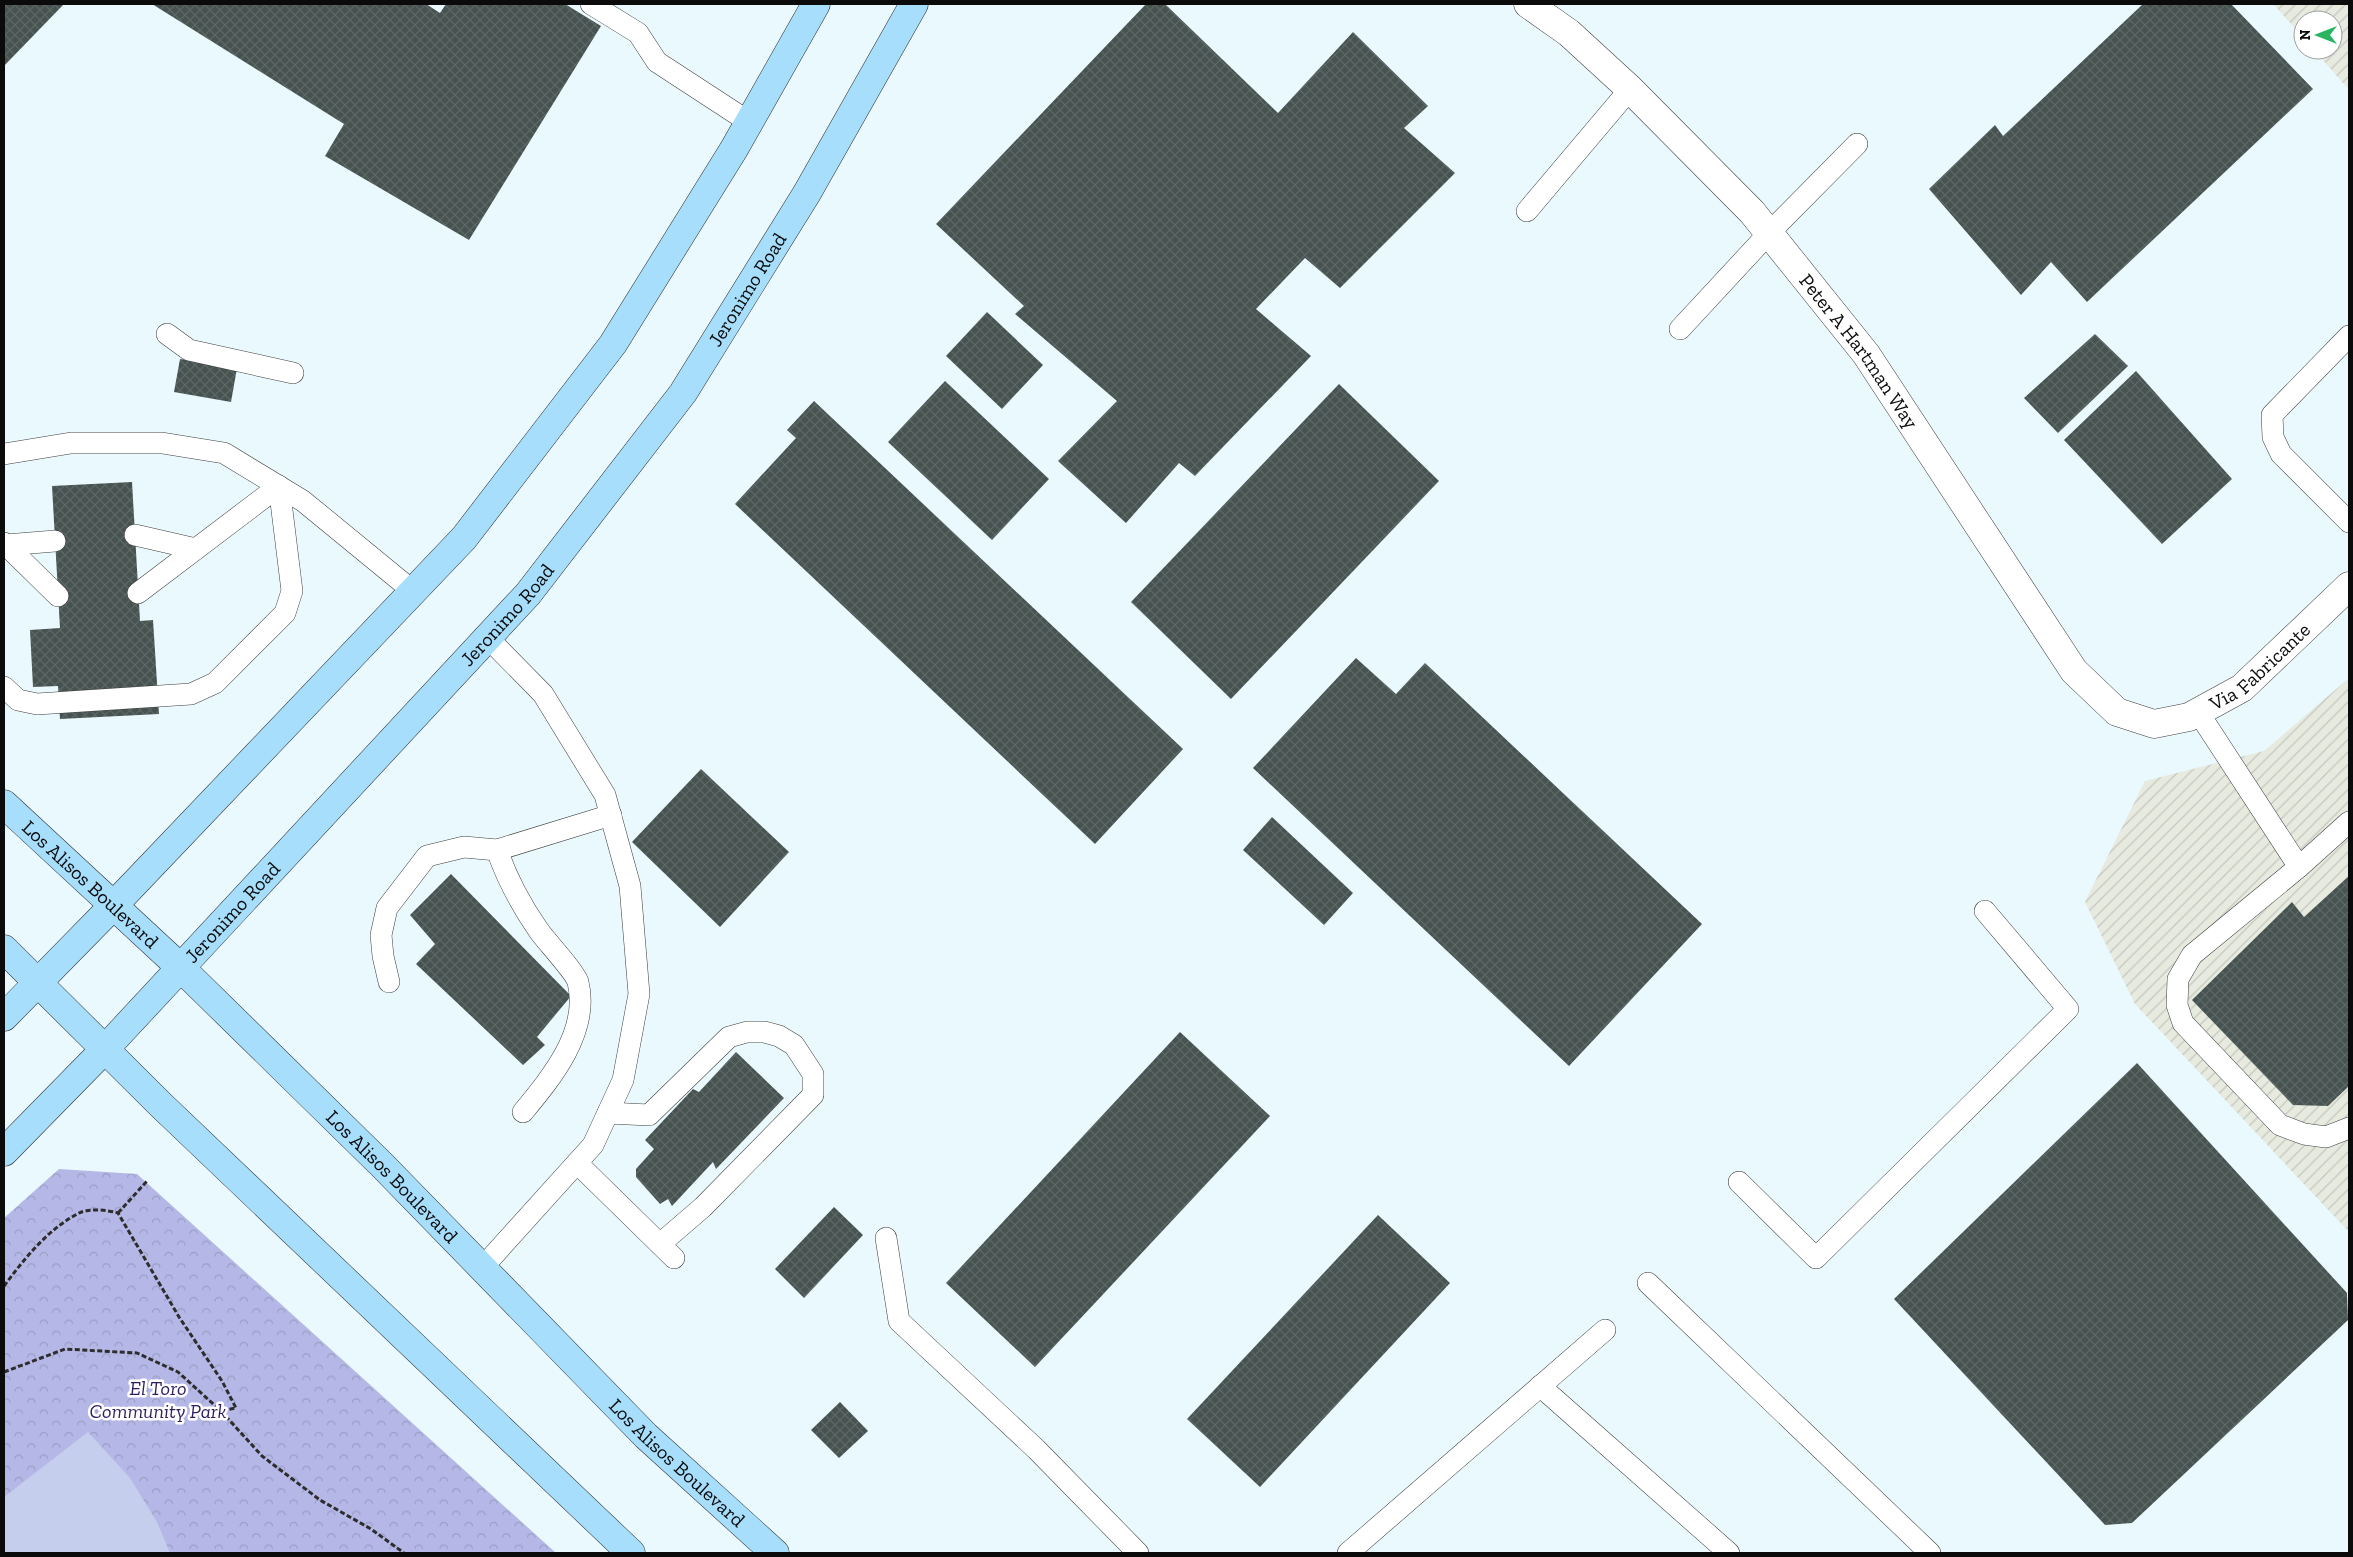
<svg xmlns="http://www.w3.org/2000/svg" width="2353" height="1557" font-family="'Zilla Slab',serif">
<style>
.industrial{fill:url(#industrial-furrows)}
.park{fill:url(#park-crowns)}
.pitch{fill:#c6ceee}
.building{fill:url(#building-cross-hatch)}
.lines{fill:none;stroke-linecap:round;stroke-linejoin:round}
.service-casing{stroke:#3e3e3e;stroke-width:22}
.tertiary-casing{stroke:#3e3e3e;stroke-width:29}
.secondary-casing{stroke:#2d2d2d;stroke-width:29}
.path{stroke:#2d2d2d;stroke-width:3;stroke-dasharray:5 2.5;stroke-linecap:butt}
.service{stroke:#fff;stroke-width:21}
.tertiary{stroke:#fff;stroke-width:28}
.secondary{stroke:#a6defc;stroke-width:28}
.labels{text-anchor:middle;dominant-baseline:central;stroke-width:5;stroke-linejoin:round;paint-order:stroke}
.street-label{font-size:20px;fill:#0b0b0b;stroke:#fff}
.park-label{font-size:20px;font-style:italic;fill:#2f1e5f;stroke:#fff}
</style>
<defs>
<pattern id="industrial-furrows" width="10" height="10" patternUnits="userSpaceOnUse" patternTransform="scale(1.25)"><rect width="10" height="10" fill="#e6eadf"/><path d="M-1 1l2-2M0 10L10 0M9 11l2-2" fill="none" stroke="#c4c7be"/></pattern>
<pattern id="park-crowns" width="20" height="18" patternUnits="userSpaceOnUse" patternTransform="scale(1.25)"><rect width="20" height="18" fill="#b5b8e6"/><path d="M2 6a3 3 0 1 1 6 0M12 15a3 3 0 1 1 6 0" fill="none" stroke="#9a9dc4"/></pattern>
<pattern id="building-cross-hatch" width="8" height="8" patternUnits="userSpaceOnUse" patternTransform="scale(1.25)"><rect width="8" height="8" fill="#475351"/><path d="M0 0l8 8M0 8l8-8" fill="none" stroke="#5d6765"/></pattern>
</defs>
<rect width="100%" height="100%" fill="#e9f9fe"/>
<!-- industrial -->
<g class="industrial">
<path d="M2273 4H2349V90L2314 50H2333V20H2303V37Z"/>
<path d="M2349 678V1232L2135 1004 2085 902 2145 781 2264 751Z"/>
</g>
<!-- park -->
<path class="park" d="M59 1169 137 1174 556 1553H4V1218Z"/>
<!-- pitch -->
<path class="pitch" d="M88 1432 130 1478 157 1522 170 1553H4V1497Z"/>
<!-- building -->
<g class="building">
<path d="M4 4H64L4 66Z"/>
<path d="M152 4H426L440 13 446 4H565L601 26 469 240 325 156 344 124Z"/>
<path d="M1146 4H1165L1278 113 1353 32 1428 106 1404 128 1455 173 1340 288 1305 258 1256 309 1311 356 1195 476 1179 463 1126 523 1058 461 1117 401 1015 314 1024 306 936 224Z"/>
<path d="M2143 4H2231L2313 89 2087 302 2051 262 2021 295 1929 189 1995 125 2003 136Z"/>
<path d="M987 312 1043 365 1002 409 946 356Z"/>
<path d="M2095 334 2128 366 2058 433 2024 398Z"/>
<path d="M180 359 237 368 231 402 174 392Z"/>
<path d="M2136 371 2232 479 2162 544 2064 440Z"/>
<path d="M945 381 1049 479 992 540 888 442Z"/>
<path d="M1339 384 1439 481 1231 699 1131 602Z"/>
<path d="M814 401 1183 749 1095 844 735 504 796 438 787 430Z"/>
<path d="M132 482 140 621 153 620 159 714 60 719 58 686 33 687 30 630 60 628 52 486Z"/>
<path d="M1356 658 1396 694 1425 663 1702 924 1569 1066 1253 768Z"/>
<path d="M701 769 789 852 720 927 632 842Z"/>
<path d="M1272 817 1353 893 1324 925 1243 850Z"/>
<path d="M451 874 571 996 537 1037 545 1045 523 1065 416 964 435 944 410 915Z"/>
<path d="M2349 876V1086L2328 1106 2293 1105 2192 1000 2292 902 2304 917Z"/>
<path d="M1180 1032 1270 1116 1035 1367 946 1283Z"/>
<path d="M736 1052 784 1098 716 1169 713 1162 672 1206 668 1199 660 1204 636 1177V1169L654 1149 645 1140 693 1089 699 1092Z"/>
<path d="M2137 1063 2347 1293 2348 1320 2132 1523 2105 1525 1894 1299Z"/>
<path d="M834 1207 863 1235 804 1298 775 1269Z"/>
<path d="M1378 1215 1450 1283 1260 1487 1187 1419Z"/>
<path d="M840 1402 868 1431 839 1458 811 1430Z"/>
</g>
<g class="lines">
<!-- service casing -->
<g class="service-casing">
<g id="service">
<path d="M591 4 638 33 657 62 749 122"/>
<path d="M1527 211 1630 89"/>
<path d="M1680 329 1769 233 1857 144"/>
<path d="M167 334 189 350 293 373"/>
<path d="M2349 336 2272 415 2273 437 2281 454 2349 522"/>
<path d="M4 454 71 443H162L224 453 303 501 414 592"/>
<path d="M135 535 196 549"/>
<path d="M4 543 58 596"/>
<path d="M6 545 55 541"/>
<path d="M4 687 18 700 37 704 191 694 215 683 285 613 292 591 279 486 138 593"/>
<path d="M2198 712 2299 867 2192 955 2178 979 2177 1005 2183 1023 2280 1125 2304 1134 2326 1137 2349 1128"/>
<path d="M497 850C507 879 521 905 539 931 547 942 575 972 578 982 590 1031 552 1077 523 1112"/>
<path d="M2299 867 2349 822"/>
<path d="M389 982 383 956 381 935 387 908 427 856 464 847 497 850 611 815"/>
<path d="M608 1113 649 1115 729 1037 747 1032H764L779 1036 794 1045 813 1074V1095L703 1207 660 1244"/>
<path d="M577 1163 674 1258"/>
<path d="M1739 1182 1816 1258 2068 1009 1985 911"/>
<path d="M886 1238 899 1321 1036 1449 1138 1553"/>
<path d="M482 1268 593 1145 623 1080 639 994 630 886 605 795 543 694 488 638"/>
<path d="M1648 1283 1930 1553"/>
<path d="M1540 1386 1729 1553"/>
<path d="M1348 1553 1605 1330"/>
</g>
</g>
<!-- tertiary casing -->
<g class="tertiary-casing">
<g id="tertiary">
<path id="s1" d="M1528 4 1569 33 1630 89 1752 212 1866 354 2074 671 2117 712 2154 724 2189 717 2242 688 2349 586"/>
</g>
</g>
<!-- secondary casing -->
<g class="secondary-casing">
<g id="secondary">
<path id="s2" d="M4 804 181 968 383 1166 646 1436 775 1553"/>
<path d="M4 949 161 1105 631 1553"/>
<path d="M4 1017 113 906 464 538 613 344 734 149 816 4"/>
<path id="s3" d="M4 1152 105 1049 528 594 683 393 807 193 914 4"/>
</g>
</g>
<!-- path -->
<g class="path">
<path d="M118 1213 148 1180"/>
<path d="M4 1286C25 1258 48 1229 79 1213 90 1208 107 1210 118 1213L179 1317 222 1381 236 1408 221 1411"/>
<path d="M4 1372 65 1349 137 1353 178 1372 221 1411 262 1456 320 1500 371 1529 404 1553"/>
</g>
<!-- service -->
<use href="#service" class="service"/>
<!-- tertiary -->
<use href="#tertiary" class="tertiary"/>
<!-- secondary -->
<use href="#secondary" class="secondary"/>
</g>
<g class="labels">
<!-- street labels -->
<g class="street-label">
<text stroke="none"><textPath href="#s3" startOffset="1141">Jeronimo Road</textPath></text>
<text stroke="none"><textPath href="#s1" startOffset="482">Peter A Hartman Way</textPath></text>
<text stroke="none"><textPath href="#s3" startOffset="736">Jeronimo Road</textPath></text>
<text stroke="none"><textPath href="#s1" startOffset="1089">Via Fabricante</textPath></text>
<text stroke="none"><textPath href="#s2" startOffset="118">Los Alisos Boulevard</textPath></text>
<text stroke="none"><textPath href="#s3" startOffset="331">Jeronimo Road</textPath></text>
<text stroke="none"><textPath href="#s2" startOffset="538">Los Alisos Boulevard</textPath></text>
<text stroke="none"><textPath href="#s2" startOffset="942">Los Alisos Boulevard</textPath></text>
</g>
<!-- park labels -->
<g class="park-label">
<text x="158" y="1388">El Toro<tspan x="158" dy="23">Community Park</tspan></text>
</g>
</g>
<!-- border -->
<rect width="2353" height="1557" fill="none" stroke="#0b0b0b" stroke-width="10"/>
<!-- north arrow -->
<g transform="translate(2318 35) rotate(270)"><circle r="24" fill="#ffffff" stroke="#9d9d9d"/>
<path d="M0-4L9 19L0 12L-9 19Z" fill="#29b462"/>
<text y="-8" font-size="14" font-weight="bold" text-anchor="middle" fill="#0b0b0b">N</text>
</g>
</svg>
